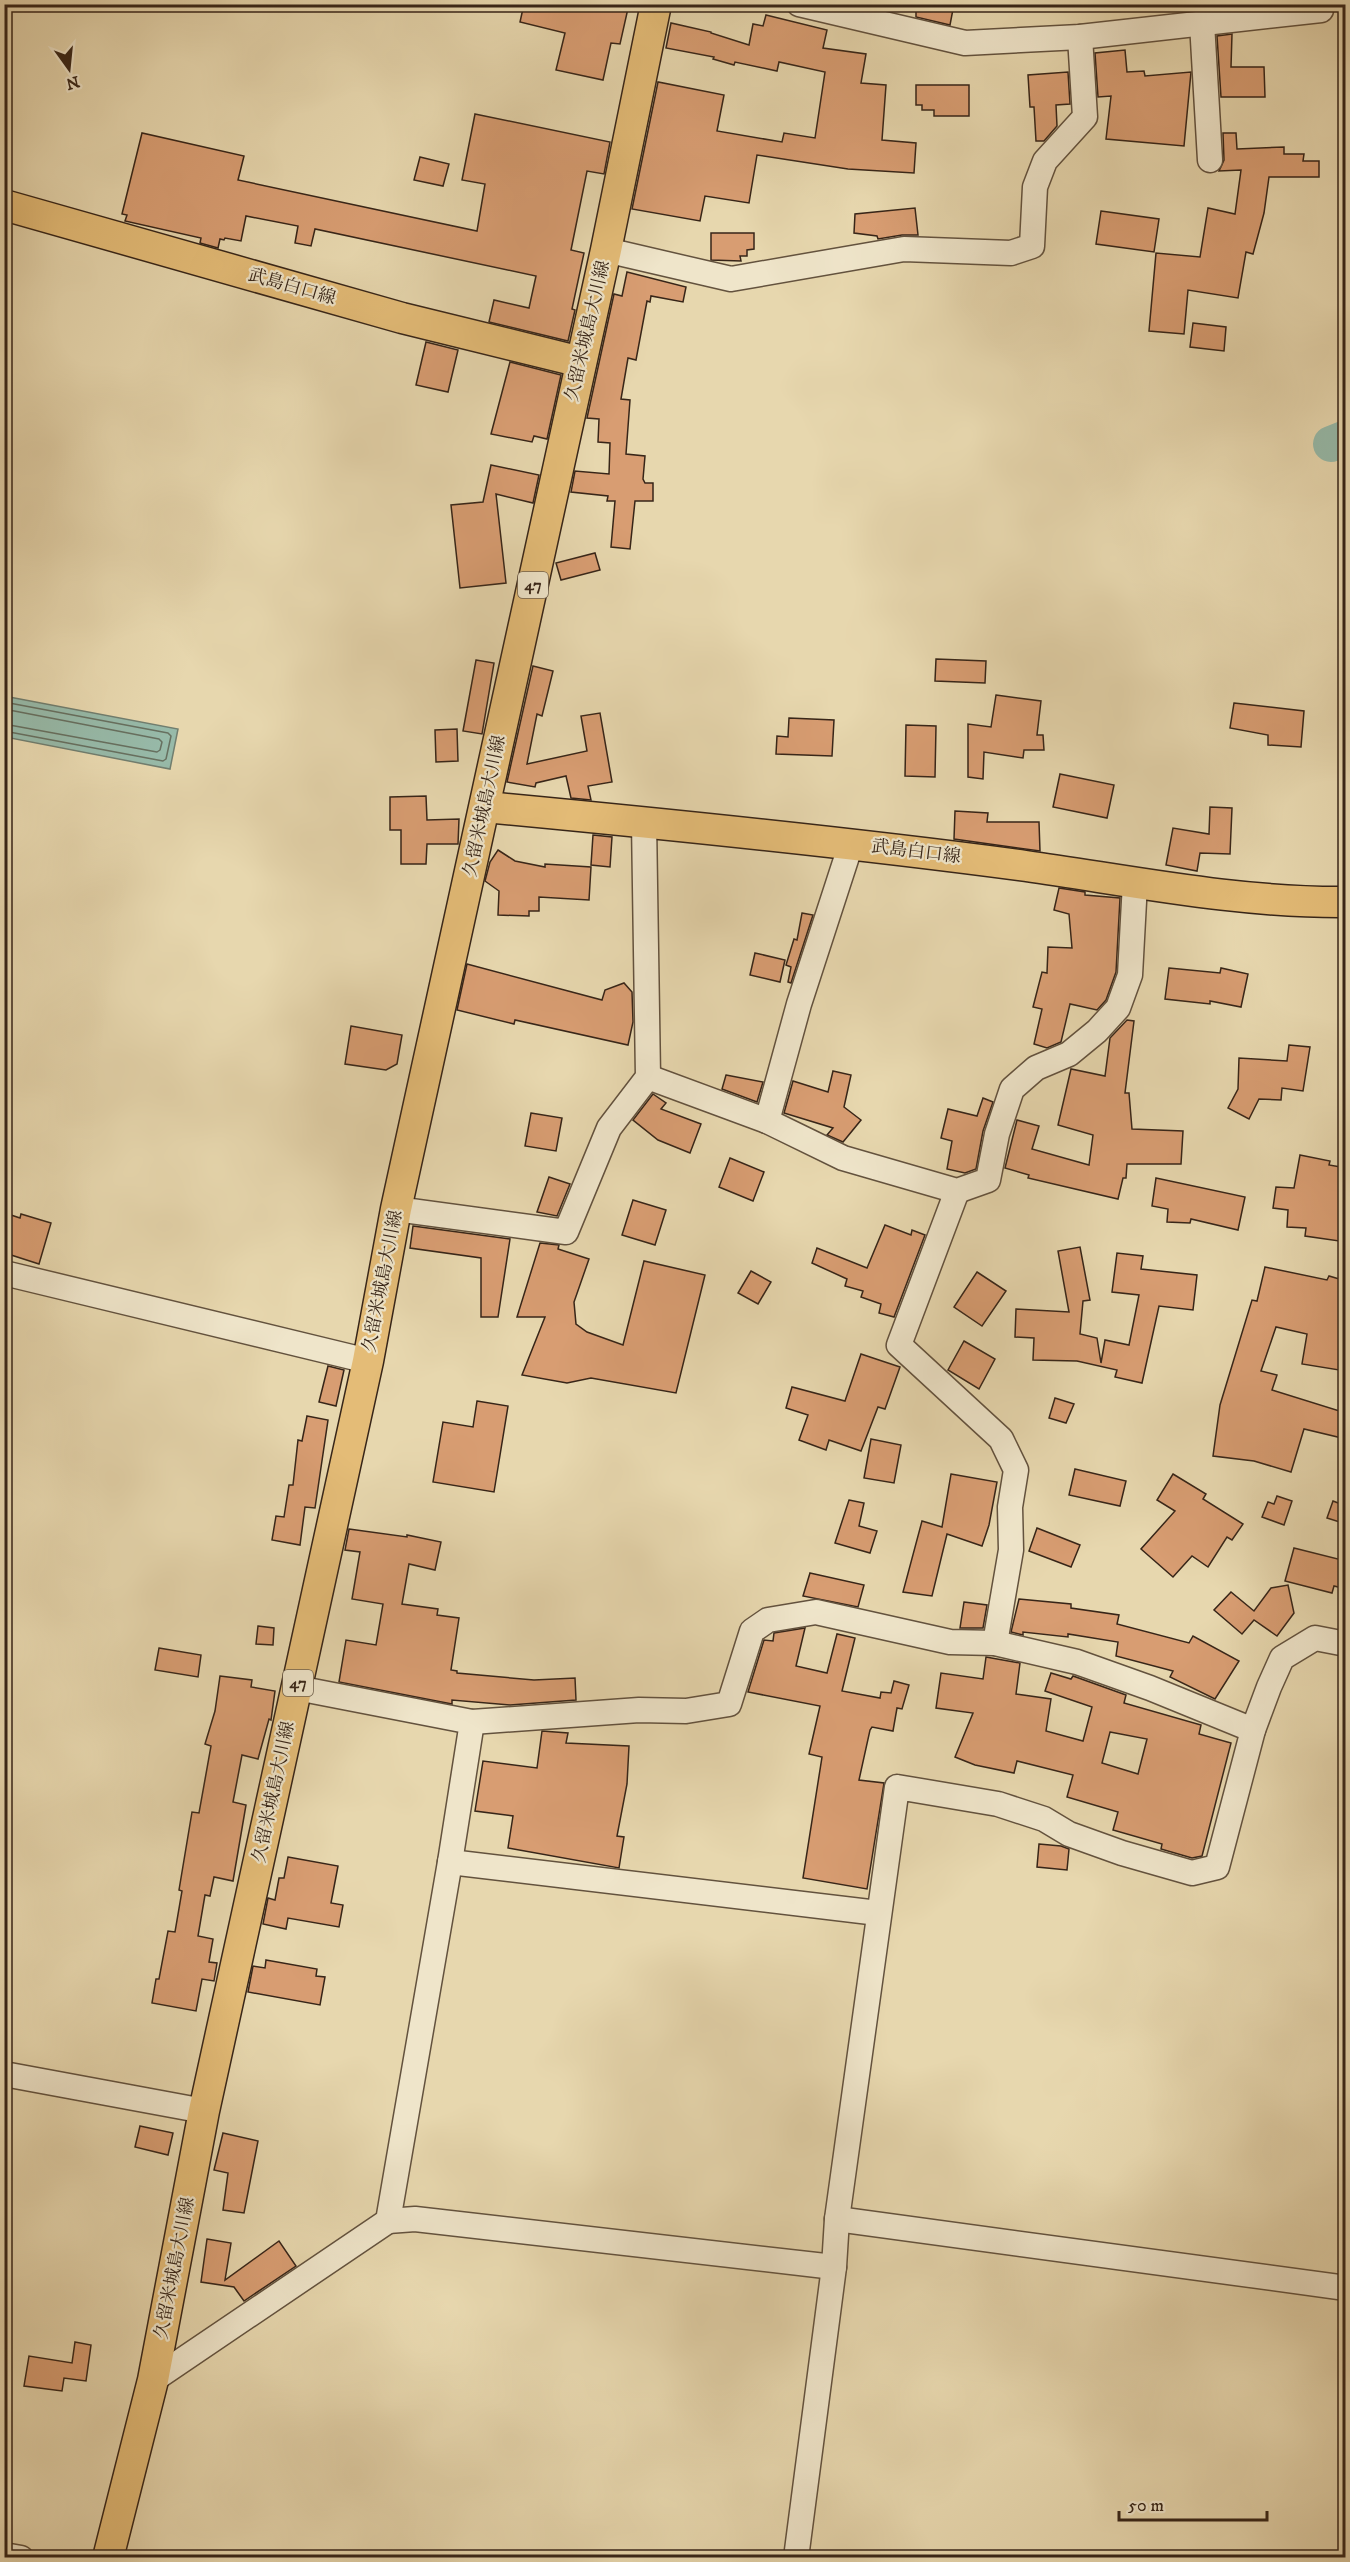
<svg xmlns="http://www.w3.org/2000/svg" width="1350" height="2562" font-family="'IM FELL DW Pica','Noto Serif JP',serif">
<style>
.water{fill:#97baa9;stroke:#717e6f;stroke-width:1.5}
.lines{fill:none;stroke-linecap:round;stroke-linejoin:round}
.shore{stroke:#677060;stroke-width:1.5}
.river{stroke:#97baa9;stroke-width:36}
.building{fill:#d89d72;stroke:#372518;stroke-width:1.5;fill-rule:evenodd}
.minor-casing{stroke:#63523e;stroke-width:27}
.major-casing{stroke:#372518;stroke-width:33}
.minor{stroke:#efe5ca;stroke-width:24}
.major{stroke:#e4bc77;stroke-width:30}
.labels{text-anchor:middle;dominant-baseline:central;stroke-width:4.5;stroke-linejoin:round;paint-order:stroke}
.shield{fill:#efe5ca;stroke:#6e5f4d;stroke-width:1.5}
.shield-label{font-size:16px;font-weight:bold;fill:#372518}
.street-label{font-size:18px;fill:#372518;stroke:#efe5ca}
</style>
<rect width="100%" height="100%" fill="#e7d7ae"/>
<filter id="stains"><feTurbulence type="fractalNoise" baseFrequency=".00333" numOctaves="4"/><feColorMatrix values="0 0 0 0 .2 0 0 0 0 .09 0 0 0 0 .02 0 0 0 .5 -.17"/></filter>
<radialGradient id="worn" r=".72"><stop offset=".6" stop-color="#630" stop-opacity="0"/><stop offset="1" stop-color="#630" stop-opacity=".3"/></radialGradient>
<!-- water -->
<path class="water" d="M4 696 178 729 170 769 5 737Z"/>
<g class="lines">
<!-- shore -->
<g class="shore">
<path d="M4 702 168 733 171 736 166 759 163 761 4 731"/>
<path d="M4 709 159 739 162 742 160 750 157 752 4 724"/>
</g>
<!-- river -->
<path class="river" d="M1331 444 1346 438"/>
</g>
<!-- building -->
<g class="building">
<path d="M524 4H629L620 44 611 43 603 80 556 70 565 33 520 22Z"/>
<path d="M916 4H954L950 25 916 17Z"/>
<path d="M766 15 827 30 823 48 866 54 861 83 886 85 882 140 916 143 914 173 848 169 757 155 749 203 705 196 700 221 632 209 658 82 724 95 717 131 782 142 784 133 815 138 825 72 779 62 777 71 735 62 734 65 713 59 714 57 666 48 671 23 711 32V33L749 45 753 24 763 26Z"/>
<path d="M1232 34 1231 67H1264L1265 97H1221L1217 36Z"/>
<path d="M1125 50 1127 72 1144 71 1145 76 1191 72 1184 146 1106 139 1111 96 1098 97 1095 53Z"/>
<path d="M1068 72 1070 104 1056 105 1057 126 1044 141H1036L1034 107H1030L1028 75Z"/>
<path d="M916 85H969V116H934V110H922V105H916Z"/>
<path d="M475 114 610 142 604 174 587 171 571 250 584 253 572 309 575 310 568 341 489 322 494 300 529 308 536 276 315 229 311 246 295 243 298 226 246 216 241 241 225 238 224 240 220 239 218 248 200 243 201 238 125 221 127 215 122 214 142 133 244 156 238 180 477 231 485 184 462 180Z"/>
<path d="M1223 133H1236L1237 149 1284 147V154H1304L1303 161H1319V177H1269L1264 213 1253 254 1246 252 1238 298 1188 290 1184 334 1149 331 1156 253 1200 257 1208 208 1235 214 1241 170 1219 171 1224 160Z"/>
<path d="M420 157 449 164 443 186 414 180Z"/>
<path d="M915 208 918 235H902L878 239 877 236 854 233 855 214Z"/>
<path d="M1101 211 1159 219 1154 252 1096 244Z"/>
<path d="M711 233H754V249L747 250V256H740L741 261 711 260Z"/>
<path d="M627 272 686 287 683 302 651 296 650 302 647 301 636 360 628 358 621 399 630 400 626 454 645 456 643 479 645 483H653V501H635L630 549 611 547 615 501H607L608 496 571 492 575 471 609 474 610 443 598 442 599 419 587 418 614 294 622 296Z"/>
<path d="M1193 323 1226 327 1224 351 1190 347Z"/>
<path d="M426 342 458 350 448 392 416 385Z"/>
<path d="M510 362 561 375 547 439 534 436 532 442 491 434Z"/>
<path d="M491 465 539 475 533 503 496 494 506 583 460 588 451 505 483 502Z"/>
<path d="M595 553 600 570 561 580 556 563Z"/>
<path d="M936 659 986 661 985 683 935 681Z"/>
<path d="M476 660 494 663 482 734 463 731Z"/>
<path d="M533 666 553 671 542 716 537 714 527 764 587 751 581 716 600 713 612 782 588 786 591 800 571 798 566 776 536 783 535 787 507 782Z"/>
<path d="M996 695 1041 701 1037 735H1043L1044 750H1024L1023 758 984 752 983 779 968 777V724L991 727Z"/>
<path d="M1234 703 1304 711 1301 747 1268 745V735L1230 728Z"/>
<path d="M789 718 834 720 832 756 776 754 777 736 788 737Z"/>
<path d="M906 725 936 726 935 777 905 776Z"/>
<path d="M457 729 458 761 436 762 435 730Z"/>
<path d="M1060 774 1114 785 1107 818 1053 807Z"/>
<path d="M426 796 427 820 459 819 458 844H427L426 864H401V830H390V797Z"/>
<path d="M1210 807 1232 808 1230 854 1200 853 1197 871 1166 865 1173 828 1209 834Z"/>
<path d="M955 811 988 813 987 822H1039L1040 851 954 839Z"/>
<path d="M593 835 612 837 610 867 591 865Z"/>
<path d="M498 850 515 861 545 867V864L591 867 589 900 539 897V911H529V916L498 915 499 891 485 881 490 862Z"/>
<path d="M1059 888 1085 892V895L1120 898 1116 972 1106 1000 1097 1010 1070 1004 1061 1042 1047 1048 1034 1044 1042 1009 1033 1007 1042 972 1047 973 1048 947 1072 948 1069 914 1054 910Z"/>
<path d="M802 913 813 915 791 983 788 982 791 967 786 965 794 939 797 940Z"/>
<path d="M755 953 785 960 780 982 750 975Z"/>
<path d="M467 964 602 1000 605 990 624 983 632 992 633 1022 628 1045 515 1020 514 1024 457 1010Z"/>
<path d="M1169 968 1220 973 1221 968 1248 974 1241 1007 1210 1001V1004L1165 999Z"/>
<path d="M1127 1020 1134 1021 1125 1093H1129L1132 1129 1183 1131 1181 1164H1127L1126 1178H1123L1118 1199 1028 1178 1029 1175 1005 1168 1017 1120 1039 1126 1032 1149 1089 1165 1093 1135 1058 1125 1071 1069 1105 1076 1110 1038Z"/>
<path d="M351 1026 402 1035 397 1064 386 1070 345 1064Z"/>
<path d="M1289 1045 1310 1047 1303 1091 1282 1088 1281 1100 1259 1099 1249 1119 1228 1108 1238 1089 1239 1058 1287 1061Z"/>
<path d="M833 1071 851 1075 844 1107 861 1120 843 1142 827 1135 833 1128 784 1113 793 1081 828 1092Z"/>
<path d="M726 1075 763 1082 757 1102 722 1089Z"/>
<path d="M653 1094 666 1103 661 1109 701 1124 690 1153 658 1140 633 1120Z"/>
<path d="M983 1098 993 1102 983 1131 976 1169 965 1173 947 1169 952 1141 941 1138 948 1109 977 1116Z"/>
<path d="M531 1113 562 1118 556 1151 525 1146Z"/>
<path d="M1300 1155 1330 1161 1329 1165 1346 1168V1242L1305 1236 1306 1228 1287 1227 1288 1210 1273 1208 1276 1187 1294 1188Z"/>
<path d="M730 1158 764 1172 753 1201 719 1187Z"/>
<path d="M549 1177 570 1184 557 1216 537 1212Z"/>
<path d="M1156 1178 1245 1197 1238 1230 1191 1219 1190 1223 1167 1222 1168 1209 1152 1206Z"/>
<path d="M633 1200 666 1210 655 1245 622 1235Z"/>
<path d="M8 1214 20 1218 21 1214 51 1223 39 1264 8 1254 10 1250 4 1249V1225Z"/>
<path d="M885 1225 911 1235 912 1230 925 1235 894 1317 879 1313 881 1304 861 1297 863 1291 845 1286 847 1279 812 1263 817 1248 867 1268Z"/>
<path d="M413 1226 510 1239 498 1317H481V1258L410 1248Z"/>
<path d="M540 1243 559 1245 558 1249 589 1259 574 1302 576 1324 587 1332 623 1345 644 1261 705 1275 676 1393 591 1378 567 1383 522 1375 545 1317H517Z"/>
<path d="M1080 1247 1090 1300 1083 1301 1080 1334 1097 1338 1101 1363 1105 1340 1129 1345 1139 1295 1112 1292 1117 1253 1143 1256 1141 1269 1197 1275 1193 1310 1159 1306 1142 1383 1115 1377 1117 1370 1077 1361 1033 1360 1034 1338 1015 1337 1016 1309 1069 1312 1058 1251Z"/>
<path d="M1265 1267 1327 1280 1329 1276 1346 1281V1332L1339 1370 1302 1364 1307 1334 1276 1327 1261 1371 1277 1375 1272 1390 1346 1413V1439L1304 1429 1291 1472 1254 1461 1213 1456 1220 1405 1252 1300 1257 1301Z"/>
<path d="M751 1271 771 1282 758 1304 738 1293Z"/>
<path d="M977 1272 1006 1291 982 1326 954 1307Z"/>
<path d="M964 1341 995 1359 979 1389 948 1370Z"/>
<path d="M861 1354 900 1367 885 1409 878 1407 861 1451 829 1440 826 1450 799 1440 808 1415 786 1408 792 1387 845 1401Z"/>
<path d="M328 1366 344 1370 336 1406 319 1402Z"/>
<path d="M1055 1398 1074 1404 1066 1423 1049 1418Z"/>
<path d="M477 1401 508 1406 494 1492 433 1482 443 1422 473 1427Z"/>
<path d="M307 1416 328 1420 315 1508 305 1507 300 1545 272 1540 276 1516 284 1517 289 1485H293L298 1440 302 1441Z"/>
<path d="M871 1439 901 1445 894 1483 864 1478Z"/>
<path d="M1075 1469 1126 1481 1120 1506 1069 1495Z"/>
<path d="M951 1474 997 1482 989 1525 982 1546 947 1534 932 1596 903 1592 922 1521 942 1527Z"/>
<path d="M1173 1474 1206 1494 1203 1499 1243 1524 1232 1540 1227 1537 1208 1567 1192 1556 1173 1577 1141 1549 1175 1511 1157 1500Z"/>
<path d="M1277 1496 1292 1501 1284 1525 1262 1517 1268 1502 1274 1504Z"/>
<path d="M849 1500 864 1503 859 1526 877 1531 870 1553 835 1543Z"/>
<path d="M1333 1501 1346 1506V1524L1327 1518Z"/>
<path d="M1037 1528 1080 1545 1071 1567 1029 1551Z"/>
<path d="M349 1529 407 1537V1535L441 1542 435 1570 409 1564 402 1604 438 1609 437 1615 459 1618 451 1670 457 1671V1673L534 1680 575 1678 576 1700 510 1705 452 1700V1704L339 1682 346 1640 376 1645 383 1604 352 1599 360 1552 345 1550Z"/>
<path d="M1294 1548 1346 1561V1589L1334 1586 1332 1593 1285 1581Z"/>
<path d="M810 1573 864 1585 858 1607 803 1596Z"/>
<path d="M1288 1585 1294 1613 1277 1636 1254 1620 1242 1634 1214 1610 1231 1592 1254 1611 1271 1588Z"/>
<path d="M1019 1599 1071 1604V1608L1119 1615 1117 1624 1189 1643 1193 1636 1239 1661 1215 1699 1170 1677 1173 1671 1116 1656 1118 1642 1068 1634V1637L1023 1632V1635L1011 1632Z"/>
<path d="M964 1602 987 1605 983 1628H960Z"/>
<path d="M258 1626 274 1628 273 1645 256 1644Z"/>
<path d="M805 1628 796 1666 827 1673 837 1634 855 1638 842 1691 880 1698 881 1692 891 1693 894 1681 909 1685 902 1709 897 1708 893 1731 872 1727 870 1730 859 1780 884 1783 867 1889 803 1878 822 1757 809 1754 820 1706 748 1692 764 1640 773 1641 774 1633Z"/>
<path d="M159 1648 201 1655 198 1677 155 1670Z"/>
<path d="M986 1657 1020 1663 1016 1694 1051 1699 1046 1731 1083 1741 1092 1707 1045 1691 1051 1673 1071 1679 1073 1676 1126 1695 1124 1703 1201 1725 1199 1734 1231 1743 1202 1856 1192 1858 1161 1849 1162 1844 1113 1830 1118 1812 1067 1797 1073 1775 1017 1761 1014 1773 975 1765 955 1757 973 1713 936 1708 941 1673 983 1679ZM1110 1732 1147 1739 1138 1774 1102 1763Z"/>
<path d="M220 1676 252 1680 251 1687 275 1691 271 1720 269 1719 258 1759 242 1755 233 1802 246 1805 233 1881 214 1877 210 1896 205 1895 198 1936 213 1939 209 1962 217 1963 214 1981 202 1979 196 2011 152 2003 156 1979H159L168 1931 175 1932 182 1891 179 1890 192 1812 199 1813 211 1746 205 1744 215 1711Z"/>
<path d="M542 1731 568 1733 566 1743 629 1746 627 1784 617 1836 624 1837 619 1868 508 1848 513 1816 475 1811 483 1761 537 1768Z"/>
<path d="M1039 1844 1061 1846 1069 1849 1067 1870 1037 1867Z"/>
<path d="M288 1857 338 1866 331 1903 343 1905 339 1927 288 1918 286 1929 263 1924 268 1898 275 1900 279 1878H284Z"/>
<path d="M266 1960 317 1969 316 1976 325 1977 320 2005 248 1992 253 1966 265 1968Z"/>
<path d="M140 2126 173 2133 168 2155 135 2147Z"/>
<path d="M223 2133 258 2141 244 2213 223 2210 228 2173 214 2170Z"/>
<path d="M207 2239 231 2243 225 2280 279 2241 296 2266 244 2301 234 2287 201 2282Z"/>
<path d="M75 2342 91 2345 86 2381 64 2378 62 2391 24 2386 29 2356 72 2363Z"/>
</g>
<g class="lines">
<!-- minor casing -->
<g class="minor-casing">
<g id="minor">
<path d="M799 4 965 43 1080 37 1321 10V4"/>
<path d="M1202 23 1210 160"/>
<path d="M606 250 731 279 904 249 1011 253 1032 246 1035 187 1045 161 1085 117 1080 37"/>
<path d="M648 1077 767 1121 843 1158 957 1191 988 1180 997 1134 1012 1089 1036 1068 1069 1054 1097 1031 1118 1008 1130 975 1135 883"/>
<path d="M767 1121 799 1004 851 844"/>
<path d="M957 1191 899 1345 1001 1439 1016 1470 1010 1507 1011 1550 995 1643"/>
<path d="M396 1209 566 1232 609 1128 648 1077 644 822"/>
<path d="M4 1273 368 1361"/>
<path d="M297 1688 472 1722 639 1710 686 1711 729 1704 752 1631 768 1620 816 1612 950 1642 995 1643 1077 1662 1150 1688 1253 1730"/>
<path d="M472 1722 450 1862 878 1913"/>
<path d="M4 2074 204 2111"/>
<path d="M837 2219 1346 2288"/>
<path d="M388 2221 415 2219 834 2267"/>
<path d="M153 2380 388 2221 450 1862"/>
<path d="M4 2555 21 2558"/>
<path d="M796 2558 834 2267 837 2219 897 1787 998 1804 1044 1819 1069 1834 1122 1853 1192 1873 1217 1867 1253 1730 1269 1687 1282 1658 1315 1638 1346 1644"/>
</g>
</g>
<!-- major casing -->
<g class="major-casing">
<g id="major">
<path d="M4 205 402 318 581 362"/>
<path d="M485 807C666 824 846 842 1026 866 1132 881 1238 903 1346 902"/>
<path d="M108 2558 153 2380 204 2111 368 1361 396 1209 606 250 656 4"/>
</g>
</g>
<!-- minor -->
<use href="#minor" class="minor"/>
<!-- major -->
<use href="#major" class="major"/>
</g>
<g class="labels">
<!-- shield labels -->
<g class="shield">
<rect x="518" y="572" width="30" height="26" rx="4.5"/>
<rect x="283" y="1670" width="30" height="26" rx="4.5"/>
</g>
<g class="shield-label">
<text x="533" y="585">47</text>
<text x="298" y="1683">47</text>
</g>
<!-- street labels -->
<g class="street-label">
<text transform="translate(292 287) rotate(16)">武島白口線</text>
<text transform="translate(588 331) rotate(-77)">久留米城島大川線</text>
<text transform="translate(485 806) rotate(-78)">久留米城島大川線</text>
<text transform="translate(916 852) rotate(7)">武島白口線</text>
<text transform="translate(383 1281) rotate(-79)">久留米城島大川線</text>
<text transform="translate(274 1792) rotate(-78)">久留米城島大川線</text>
<text transform="translate(175 2268) rotate(-79)">久留米城島大川線</text>
</g>
</g>
<!-- margin -->
<rect width="1350" height="2562" fill="none" stroke="#e7d7ae" stroke-width="24"/>
<rect x="6" y="6" width="1338" height="2550" fill="none" stroke="#372518" stroke-width="3"/>
<rect x="12" y="12" width="1326" height="2538" fill="none" stroke="#372518" stroke-width="1.5"/>
<!-- north arrow -->
<g transform="translate(69 69) rotate(165)" stroke="#efe5ca" stroke-width="4.5" paint-order="stroke">
<path d="M0-4.5L10 22L0 15L-10 22Z" fill="#372518"/>
<text y="-9" font-size="16" font-weight="bold" text-anchor="middle" fill="#372518">N</text>
</g>
<!-- scale -->
<path d="M1119 2511v9h148v-9" fill="none" stroke="#372518" stroke-width="3"/>
<text x="1128" y="2511" font-size="18" fill="#372518" stroke="#efe5ca" stroke-width="4.5" paint-order="stroke">50 m</text>
<rect width="100%" height="100%" filter="url(#stains)"/>
<rect width="100%" height="100%" fill="url(#worn)"/>
</svg>
